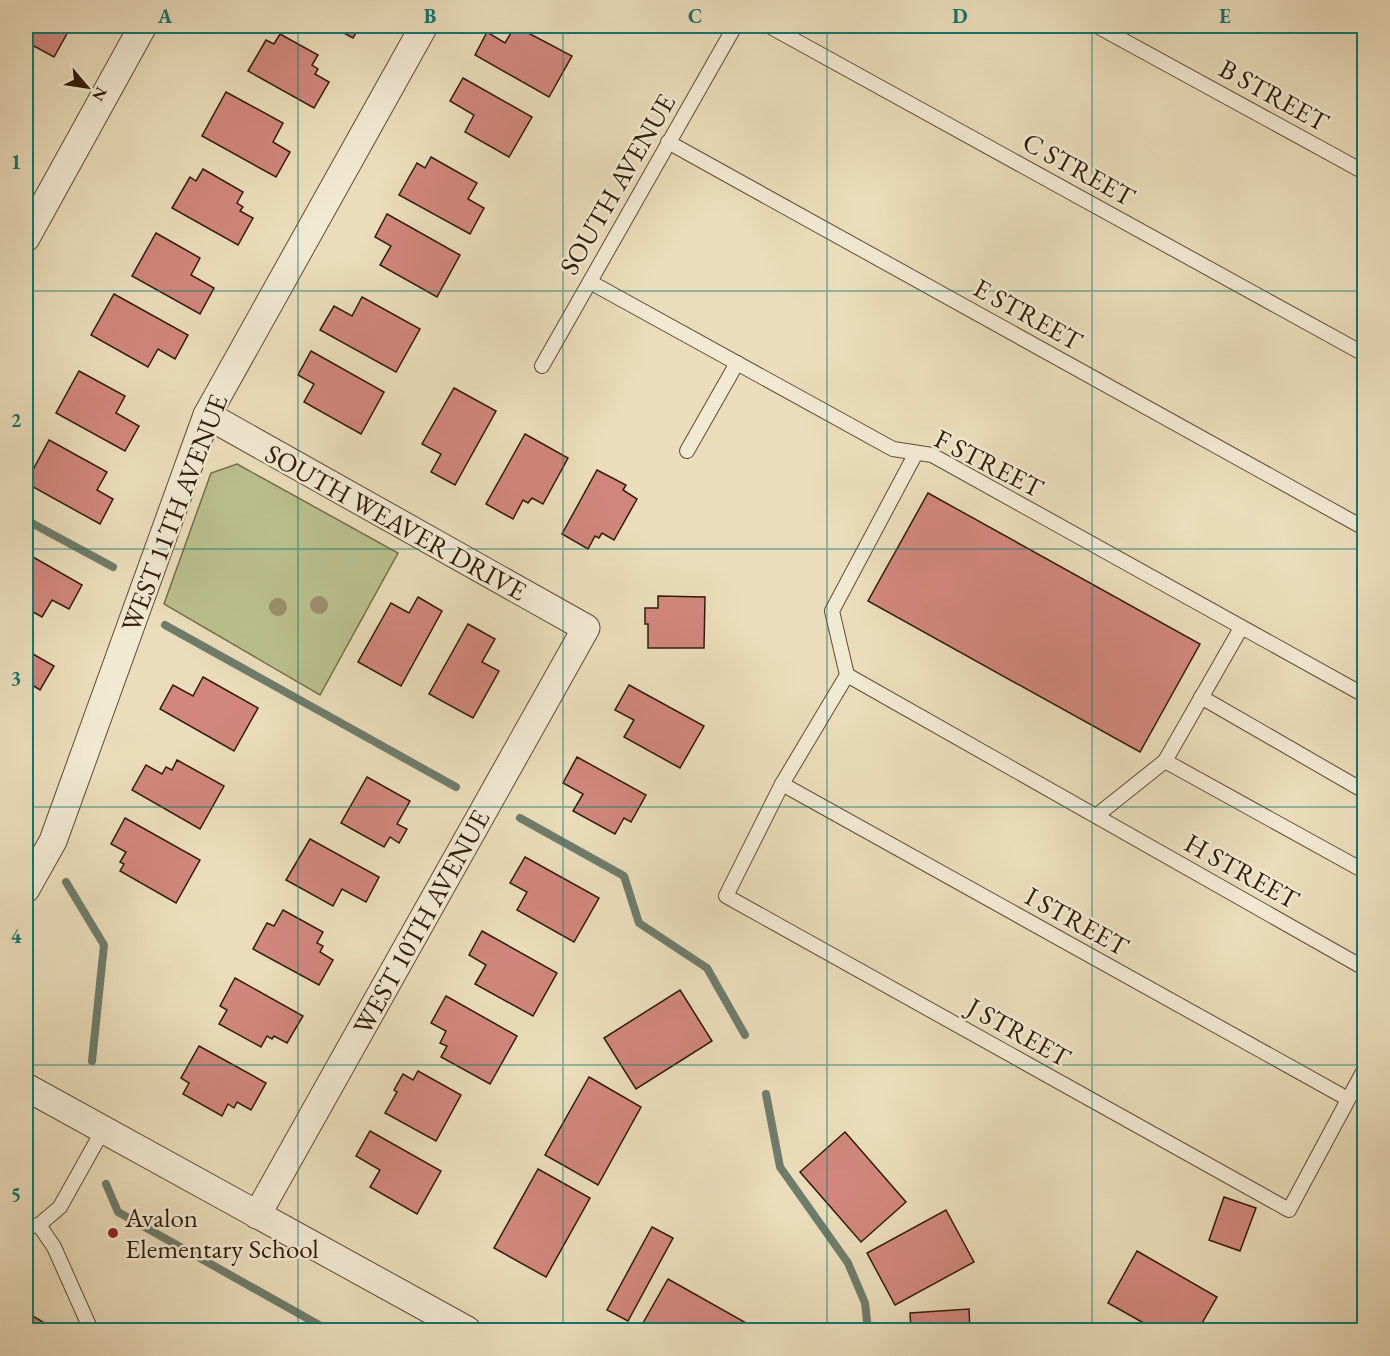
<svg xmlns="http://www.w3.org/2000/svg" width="1390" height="1356" font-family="'EB Garamond',serif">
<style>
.green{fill:#bac08e;stroke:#756e4a;stroke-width:1.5}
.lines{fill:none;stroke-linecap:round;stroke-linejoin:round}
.stream{stroke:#6e7c6b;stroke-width:8}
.building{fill:#d1877d;stroke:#301c07;stroke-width:1.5}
.service-casing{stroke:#5f4c34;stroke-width:16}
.minor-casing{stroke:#5f4c34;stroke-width:29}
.service{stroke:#f2e9d3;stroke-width:14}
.minor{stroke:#f2e9d3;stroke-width:27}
.tree{fill:#9b8e6f}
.grid{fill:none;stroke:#0f766e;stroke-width:1.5;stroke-opacity:0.55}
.poi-dot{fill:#8f2418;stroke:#f2e9d3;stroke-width:2}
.labels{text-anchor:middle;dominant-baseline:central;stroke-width:5;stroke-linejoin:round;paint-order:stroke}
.street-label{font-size:27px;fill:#301c07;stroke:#f2e9d3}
.poi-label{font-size:27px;fill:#301c07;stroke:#f2e9d3;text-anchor:start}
.neatline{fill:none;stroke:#0f766e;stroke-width:2}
.grid-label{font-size:20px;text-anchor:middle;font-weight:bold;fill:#0f766e}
</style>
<rect width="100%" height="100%" fill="#ebddbb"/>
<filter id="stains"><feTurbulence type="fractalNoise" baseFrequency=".00333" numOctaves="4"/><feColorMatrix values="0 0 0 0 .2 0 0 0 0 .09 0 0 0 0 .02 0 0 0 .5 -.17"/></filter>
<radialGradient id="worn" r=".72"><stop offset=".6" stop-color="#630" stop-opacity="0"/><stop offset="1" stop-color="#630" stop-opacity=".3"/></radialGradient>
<!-- green -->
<path class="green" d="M237 464 398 553 320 695 164 604 211 473Z"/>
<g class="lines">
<!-- stream -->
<g class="stream">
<path d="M26 520 113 567"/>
<path d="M165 625 456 787"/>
<path d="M520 818 624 876 639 923 707 968 745 1035"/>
<path d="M66 882 104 945 92 1061"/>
<path d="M766 1094 780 1167 848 1263 865 1303 868 1330"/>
<path d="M106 1184 118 1212 328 1330"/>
</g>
</g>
<!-- building -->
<g class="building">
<path d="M26 26H61L69 30 54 57 34 46 26 62Z"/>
<path d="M331 26H360L353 38Z"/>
<path d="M515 26 572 56 549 97 475 55 487 32 505 43Z"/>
<path d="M280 34 318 55 312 65 318 69 315 74 329 82 314 108 248 71 266 40 274 44Z"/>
<path d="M463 78 532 117 509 157 465 132 474 115 450 101Z"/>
<path d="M226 92 283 123 273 142 290 152 276 177 202 136Z"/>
<path d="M431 157 477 183 468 199 484 208 470 234 399 195 417 163 425 168Z"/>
<path d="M203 169 243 192 237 203 243 207 240 211 253 218 238 245 172 208 190 177 196 181Z"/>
<path d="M387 214 460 255 437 297 380 265 391 246 375 237Z"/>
<path d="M156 233 200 258 191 275 214 288 200 314 132 276Z"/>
<path d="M114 294 188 335 175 359 158 349 148 367 91 335Z"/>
<path d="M362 297 420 329 396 372 320 330 334 306 352 316Z"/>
<path d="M311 351 384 392 361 434 304 402 314 384 298 375Z"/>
<path d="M79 371 125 396 116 413 139 426 125 451 56 413Z"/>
<path d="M454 388 496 411 455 485 431 472 441 454 422 444Z"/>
<path d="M525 434 568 458 543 504 532 498 528 503 523 500 513 519 486 504Z"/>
<path d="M49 440 107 472 97 490 113 499 100 524 26 483Z"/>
<path d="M597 470 626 485 623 490 637 499 614 540 602 533 599 538 595 536 588 549 562 534Z"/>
<path d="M928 493 1200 644 1140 752 868 601Z"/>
<path d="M26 553 82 585 69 609 52 600 42 617 26 608Z"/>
<path d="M658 596 705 597 704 648H648V624H645V608H658Z"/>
<path d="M418 597 442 611 401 686 358 662 391 603 409 613Z"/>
<path d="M468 624 495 639 482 662 499 671 473 718 429 694Z"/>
<path d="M26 650 54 666 40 690 26 681Z"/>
<path d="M203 677 258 708 234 751 160 709 173 685 193 696Z"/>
<path d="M629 685 704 726 680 768 624 737 634 720 615 710Z"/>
<path d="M577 757 646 795 631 822 624 818 615 834 573 811 583 794 563 783Z"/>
<path d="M177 760 224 786 200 829 132 790 146 765 162 774 166 767 172 770Z"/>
<path d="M367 777 410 801 397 824 407 829 399 843 390 837 384 847 341 823Z"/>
<path d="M125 818 200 860 176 903 120 871 124 864 120 862 126 852 111 844Z"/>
<path d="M310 839 379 877 366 902 342 889 333 906 286 880Z"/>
<path d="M525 857 599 898 574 942 517 910 527 892 510 883Z"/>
<path d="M283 910 323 932 317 943 323 946 320 952 333 960 319 985 253 949 267 923 274 926Z"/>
<path d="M482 931 557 973 533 1016 475 984 486 965 469 955Z"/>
<path d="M235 978 303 1016 287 1043 274 1036 272 1039 267 1036 261 1047 219 1024 227 1010 220 1006Z"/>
<path d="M680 990 712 1041 636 1089 604 1038Z"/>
<path d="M446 996 517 1036 490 1084 441 1057 447 1046 440 1043 446 1031 431 1023Z"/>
<path d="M199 1046 266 1083 251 1110 237 1102 234 1108 228 1104 222 1116 183 1094 189 1083 181 1078Z"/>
<path d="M418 1071 461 1095 436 1141 385 1113 397 1092 394 1090 403 1074 413 1080Z"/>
<path d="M589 1077 641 1107 598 1185 545 1155Z"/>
<path d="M370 1131 441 1171 417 1214 370 1187 380 1170 356 1156Z"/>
<path d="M845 1132 906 1202 861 1242 800 1172Z"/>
<path d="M538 1169 590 1198 546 1277 494 1248Z"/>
<path d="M1224 1197 1256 1208 1240 1251 1209 1240Z"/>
<path d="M946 1210 974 1262 895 1305 867 1253Z"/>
<path d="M652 1227 673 1238 628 1321 607 1310Z"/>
<path d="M1137 1251 1217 1297 1198 1330H1156L1108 1303Z"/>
<path d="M668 1279 748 1324 745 1330H639Z"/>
<path d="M969 1309 970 1330H911L910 1313Z"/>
<path d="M26 1312 48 1325 47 1327 52 1330H26Z"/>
</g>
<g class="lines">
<!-- service casing -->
<g class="service-casing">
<g id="service">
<path d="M769 26 1364 354"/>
<path d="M1097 26 1364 172"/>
<path d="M668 142 1364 528"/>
<path d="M590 282 893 449 932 455 1364 695"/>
<path d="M542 366 735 26"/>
<path d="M687 451 737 363"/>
<path d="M916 453 832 611 847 675 782 784 726 896 1289 1210 1364 1070"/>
<path d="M1241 628 1165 761 1364 871"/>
<path d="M847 675 1364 968"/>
<path d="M1201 697 1364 791"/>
<path d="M782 784 1348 1099"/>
<path d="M1096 816 1165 761"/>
<path d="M39 1225 54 1247 91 1330"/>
<path d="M26 1227 39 1225 60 1207 103 1130"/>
</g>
</g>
<!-- minor casing -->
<g class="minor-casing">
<g id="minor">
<path d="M26 238 143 26"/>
<path d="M207 415 586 628 257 1215"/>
<path d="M26 889 53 841 207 415 424 26"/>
<path d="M26 1087 467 1330"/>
</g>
</g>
<!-- service -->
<use href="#service" class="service"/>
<!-- minor -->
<use href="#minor" class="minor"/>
</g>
<!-- trees -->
<g class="tree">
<circle cx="319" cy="605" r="9"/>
<circle cx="278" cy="607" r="9"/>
</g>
<!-- grid -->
<path class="grid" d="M298 26V1330M563 26V1330M827 26V1330M1092 26V1330M26 291H1364M26 549H1364M26 807H1364M26 1065H1364"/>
<!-- markers -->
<circle class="poi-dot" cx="113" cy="1233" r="6"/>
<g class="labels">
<!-- street labels -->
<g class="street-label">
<text transform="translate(1274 95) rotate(29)">B STREET</text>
<text transform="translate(1079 169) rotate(29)">C STREET</text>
<text transform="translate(617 184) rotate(-60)">SOUTH AVENUE</text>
<text transform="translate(1028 314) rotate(29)">E STREET</text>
<text transform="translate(989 463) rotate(27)">F STREET</text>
<text transform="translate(174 513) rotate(-69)">WEST 11TH AVENUE</text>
<text transform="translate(396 522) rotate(29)">SOUTH WEAVER DRIVE</text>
<text transform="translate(1242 871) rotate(29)">H STREET</text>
<text transform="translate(1077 921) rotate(29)">I STREET</text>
<text transform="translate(421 922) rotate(-61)">WEST 10TH AVENUE</text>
<text transform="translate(1019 1032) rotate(29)">J STREET</text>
</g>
<!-- poi labels -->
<g class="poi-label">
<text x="125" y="1217">Avalon<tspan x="125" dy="31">Elementary School</tspan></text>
</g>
</g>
<!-- margin -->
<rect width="1390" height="1356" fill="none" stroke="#ebddbb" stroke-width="66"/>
<!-- north arrow -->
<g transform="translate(87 87) rotate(119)" stroke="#f2e9d3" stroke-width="4.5" paint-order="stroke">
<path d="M0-4.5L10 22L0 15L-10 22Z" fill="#301c07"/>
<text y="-9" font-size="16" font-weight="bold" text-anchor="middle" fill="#301c07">N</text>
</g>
<rect x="33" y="33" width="1324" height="1290" class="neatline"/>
<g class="grid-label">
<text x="165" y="23">A</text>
<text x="430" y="23">B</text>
<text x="695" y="23">C</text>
<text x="960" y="23">D</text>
<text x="1225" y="23">E</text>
<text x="16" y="169">1</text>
<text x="16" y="427">2</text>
<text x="16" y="685">3</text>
<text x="16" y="943">4</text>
<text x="16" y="1201">5</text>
</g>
<rect width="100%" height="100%" filter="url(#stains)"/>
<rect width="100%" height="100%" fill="url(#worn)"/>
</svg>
